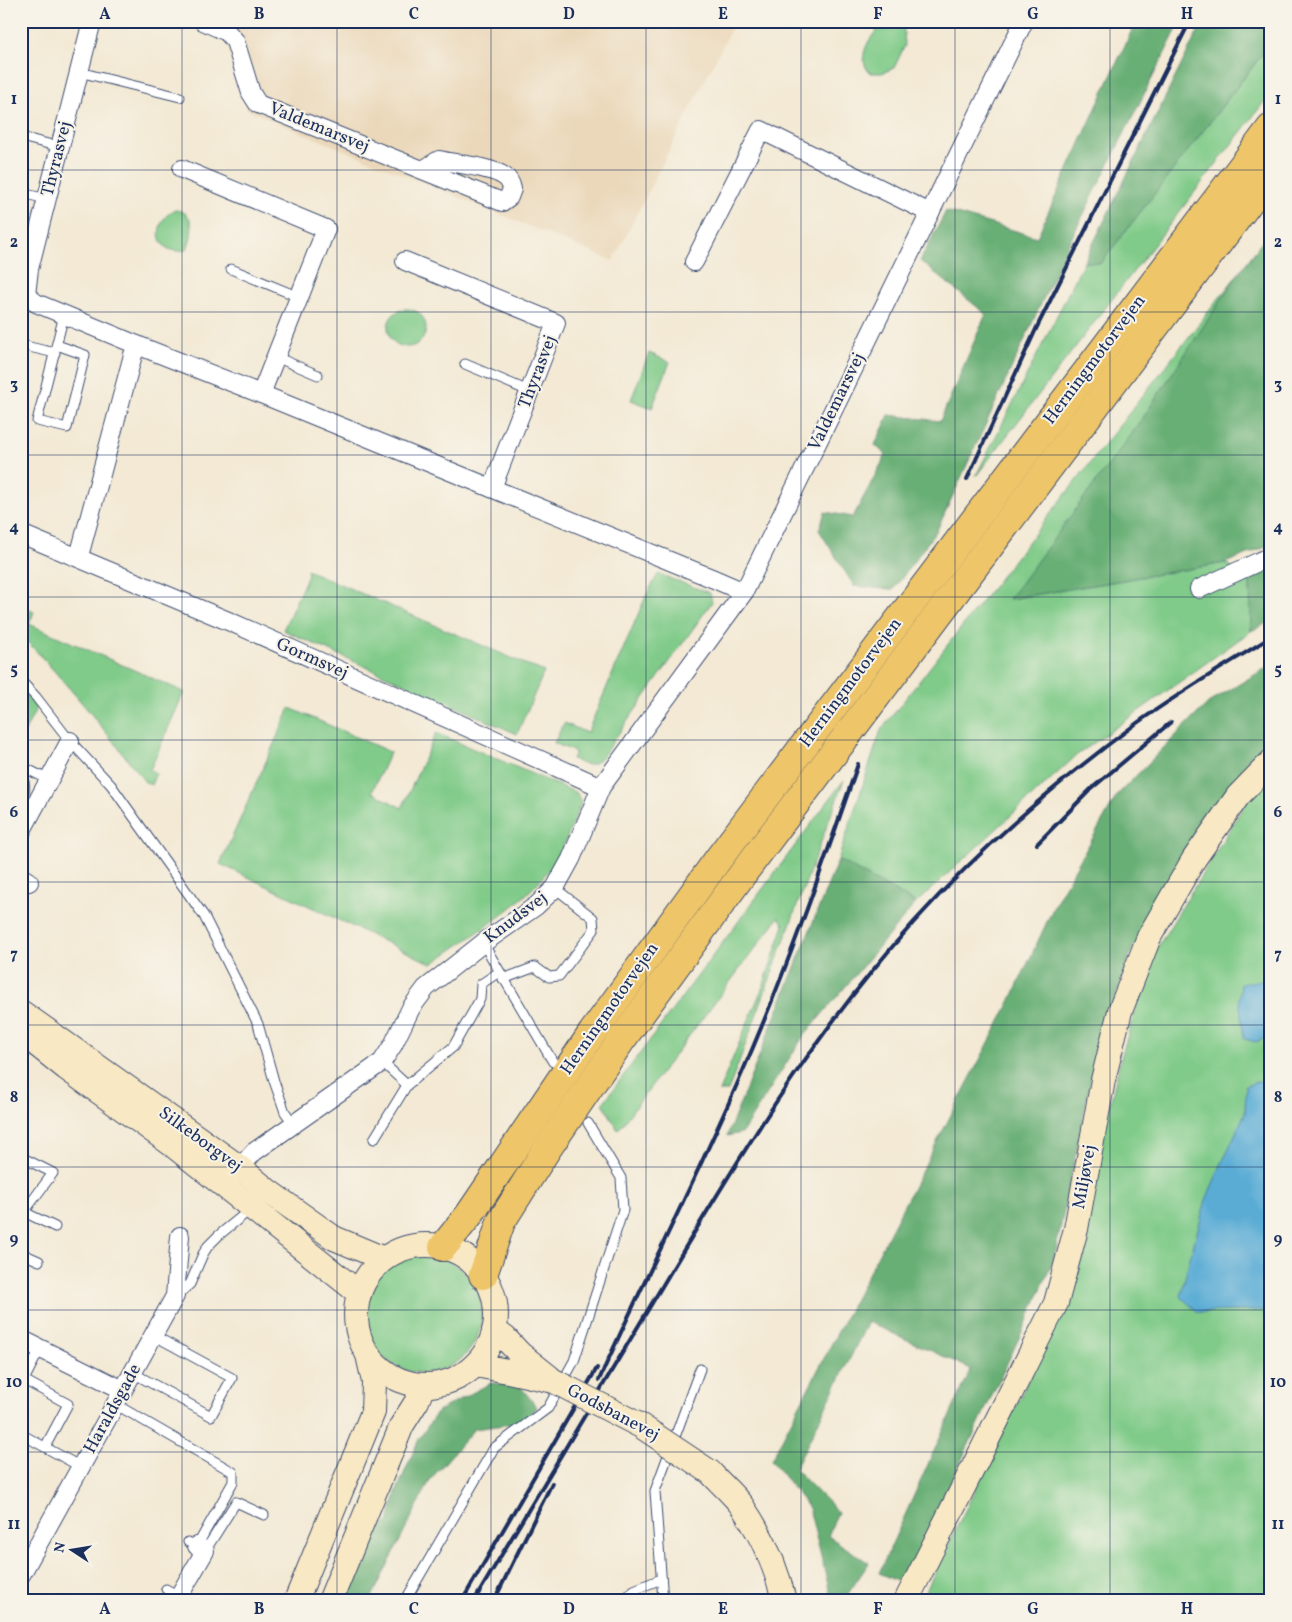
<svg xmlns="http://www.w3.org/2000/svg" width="1292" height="1622" font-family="Vollkorn,serif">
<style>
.built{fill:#ebd8ba}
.green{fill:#80cb89;stroke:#4e7d74}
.forest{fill:#68af75;stroke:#426f6a}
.water{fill:#5aacd5;stroke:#3a6e9a}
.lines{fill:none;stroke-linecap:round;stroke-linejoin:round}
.lane-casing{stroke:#3b4b70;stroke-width:11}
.street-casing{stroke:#3b4b70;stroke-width:20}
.secondary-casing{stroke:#3b4b70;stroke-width:26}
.highway-casing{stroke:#3b4b70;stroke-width:30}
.lane{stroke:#fff;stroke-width:9}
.street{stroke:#fff;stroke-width:18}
.secondary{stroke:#f8e8c3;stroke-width:24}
.highway{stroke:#eec569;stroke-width:28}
.rail{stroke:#1b2f5e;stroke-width:4}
.secondary-bridge-casing{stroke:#3b4b70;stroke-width:26;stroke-linecap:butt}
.secondary-bridge{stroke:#f8e8c3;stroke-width:24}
.grid{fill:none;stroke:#1b2f5e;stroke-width:1;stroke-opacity:0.55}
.labels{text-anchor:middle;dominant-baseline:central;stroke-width:4;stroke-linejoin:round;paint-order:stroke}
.street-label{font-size:18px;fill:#1b2f5e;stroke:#f7f3e8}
.neatline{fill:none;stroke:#1b2f5e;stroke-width:2}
.grid-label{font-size:16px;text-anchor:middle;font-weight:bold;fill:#1b2f5e}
</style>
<rect width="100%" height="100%" fill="#f7f3e8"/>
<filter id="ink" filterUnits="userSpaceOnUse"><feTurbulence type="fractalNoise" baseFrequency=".02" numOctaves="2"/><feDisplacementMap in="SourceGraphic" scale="10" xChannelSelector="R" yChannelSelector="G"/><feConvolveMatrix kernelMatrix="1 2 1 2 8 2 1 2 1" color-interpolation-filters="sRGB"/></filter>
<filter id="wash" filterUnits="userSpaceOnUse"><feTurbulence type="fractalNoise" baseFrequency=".0096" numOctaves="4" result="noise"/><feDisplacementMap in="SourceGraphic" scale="20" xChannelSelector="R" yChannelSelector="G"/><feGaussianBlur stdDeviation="1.12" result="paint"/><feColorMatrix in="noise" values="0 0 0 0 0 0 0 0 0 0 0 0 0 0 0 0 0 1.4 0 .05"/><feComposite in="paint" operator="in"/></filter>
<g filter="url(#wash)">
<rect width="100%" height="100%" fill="#f3e9d4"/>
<!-- built -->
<path class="built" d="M220 21H735L613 261 247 110Z"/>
<!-- green -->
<g class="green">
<path d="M885 21H903L905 45 894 68 882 73H870C854 55 872 35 885 21Z"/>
<path d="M1271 43V93L976 476 1084 262 1101 263Z"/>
<path d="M175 210C196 211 194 236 186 250 180 251 173 252 167 248 152 238 161 215 175 210Z"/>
<path d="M1238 274 1139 424 1010 599 1225 563 1250 577 1251 631 1077 755 916 903 838 860 881 730Z"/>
<circle cx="407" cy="328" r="19"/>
<path d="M649 353 670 362 652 408 631 400Z"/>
<path d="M307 570 544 672 517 734 283 630 308 575Z"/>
<path d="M658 574 710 593 712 602 602 757C590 768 586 766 572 759L575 752 554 743 564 723 587 733 646 596Z"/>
<path d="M21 606 34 612 29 624 184 692 150 770 156 773 151 785 145 782C106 731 66 682 21 635Z"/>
<path d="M21 695 29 697 36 709 21 739Z"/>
<path d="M290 708 390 752 372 792 402 808 436 733 577 793 581 803C574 819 568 837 560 853 533 901 476 932 432 964L220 864Z"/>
<path d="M1271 776V1077L1246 1086 1245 1113 1217 1174 1206 1200 1187 1269 1199 1312 1271 1310V1601H921L1064 1307 1120 1061 1151 958 1250 796Z"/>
<path d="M844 780 728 1091H719L764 984 784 925 779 917 618 1130 603 1103Z"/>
<circle cx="423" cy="1314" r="59"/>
</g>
<!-- forest -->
<g class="forest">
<path d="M1136 21H1181L1069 243 937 530 893 590 854 586 819 530 825 512 853 517 886 455 875 445 889 415 940 421 986 314 920 261 946 211 1037 237Z"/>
<path d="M1203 21H1271V43L1101 263 1084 262Z"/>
<path d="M1271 230V545L1225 563 1009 599 1139 424 1238 274Z"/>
<path d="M1271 568V621L1251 631 1250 577Z"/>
<path d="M1271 665V748L1228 790 1131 952 1096 1055 1054 1259 1028 1319 903 1584 879 1573 971 1369 868 1322 795 1469 838 1512 828 1536 869 1563 843 1601H832L809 1508 771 1460 1009 1004 1056 902 1118 794 1208 703Z"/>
<path d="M838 860 916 903 803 1037 742 1133 727 1136Z"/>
<path d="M491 1383 520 1386 537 1407 526 1422 474 1429 430 1480 370 1601H347L378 1527 389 1522 396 1492 419 1439 438 1411Z"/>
</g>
<!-- water -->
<g class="water">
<path d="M1271 978V1036L1256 1042 1244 1039 1239 999 1241 984Z"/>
<path d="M1271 1077V1310L1198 1312 1181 1297 1187 1269 1206 1200 1217 1174 1245 1113 1246 1086Z"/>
</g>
</g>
<g filter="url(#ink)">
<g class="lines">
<!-- lane casing -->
<g class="lane-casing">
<g id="lane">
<path d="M79 72 180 97"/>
<path d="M21 137 60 147"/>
<path d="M21 193 47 199"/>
<path d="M231 269 299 297"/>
<path d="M21 345 55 353"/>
<path d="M57 345 85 355 67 428 37 421 64 315"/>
<path d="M276 357 318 375"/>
<path d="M465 364 531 392"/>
<path d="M21 681 36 697 70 741 111 785 204 916 258 1024 274 1081 285 1112 293 1123"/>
<path d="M21 766 49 780"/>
<path d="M21 776C27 784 25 792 21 800"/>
<path d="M483 943 553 1062"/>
<path d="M503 979 535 967 549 977 559 976 594 930 593 918 555 888"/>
<path d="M382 1062 407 1085"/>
<path d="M374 1139 407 1085 453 1047 480 999 481 984 499 972"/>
<path d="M21 1157 53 1173 21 1216"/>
<path d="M24 1212 55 1227"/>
<path d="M21 1253 39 1261"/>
<path d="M177 1295 190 1284 203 1254 208 1246 219 1235 252 1208"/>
<path d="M40 1349 24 1380 68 1404 45 1447"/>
<path d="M133 1373 211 1416 232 1378 153 1335"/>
<path d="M115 1404 233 1472V1482L197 1546 188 1542"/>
<path d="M21 1434 81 1467"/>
<path d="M205 1551 236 1502 264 1515"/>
<path d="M166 1589 179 1596"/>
<path d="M180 1593 195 1601"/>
<path d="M405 1601 494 1448 548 1408 574 1361 623 1210 621 1178 588 1123"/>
<path d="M623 1601 634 1590 661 1579"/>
<path d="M663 1601 655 1491 700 1369"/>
</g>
</g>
<!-- street casing -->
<g class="street-casing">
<g id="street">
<path d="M92 21 29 269 26 295 36 303 137 345 261 394 714 579 744 592"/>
<path d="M203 21 227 32 235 41 251 93 258 104 502 202 509 197 512 189C511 184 509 179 504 176 491 167 456 164 439 160L423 170"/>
<path d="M182 169 326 229 261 394"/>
<path d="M405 261 556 323 492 488"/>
<path d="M694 262 761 130 930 213"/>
<path d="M21 534 233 623 601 787"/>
<path d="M77 556 81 549 133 355 137 345"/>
<path d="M1199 589 1271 556"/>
<path d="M21 832 70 741"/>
<path d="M21 877 29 882"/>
<path d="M232 1176 254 1152 382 1062 393 1045 411 1008 426 988 483 943 536 906 555 888 571 859 601 787 744 592 1024 21"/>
<path d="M21 1339 123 1390"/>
<path d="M21 1575 175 1296 180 1236"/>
<path d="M176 1601 205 1551 197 1546"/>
</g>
</g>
<!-- secondary casing -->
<g class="secondary-casing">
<g id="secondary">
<path d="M21 1012 239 1167 268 1191 334 1238 384 1259"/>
<path d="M21 1032 66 1068 174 1146 359 1293"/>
<circle cx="426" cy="1315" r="70"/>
<path d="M494 1330 505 1338 520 1354 549 1377"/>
<path d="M475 1365 508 1371 554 1381"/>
<path d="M710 1472C720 1483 733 1494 742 1506 761 1534 777 1568 784 1601"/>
<path d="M296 1601 373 1412 374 1382 368 1355"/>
<path d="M330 1601 402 1425 417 1401 423 1386"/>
<path d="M906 1601 1056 1303 1076 1229 1103 1080 1120 1011 1149 937 1194 859 1238 796 1271 762"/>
</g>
</g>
<!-- highway casing -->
<g class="highway-casing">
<g id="highway">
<path d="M443 1247 469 1215 593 1032 719 858 1271 128"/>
<path d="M483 1275 501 1222 547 1149 620 1042 744 872 1271 173"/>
</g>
</g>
<!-- lane -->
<use href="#lane" class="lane"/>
<!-- street -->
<use href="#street" class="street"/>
<!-- secondary -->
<use href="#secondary" class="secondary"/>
<!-- highway -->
<use href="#highway" class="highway"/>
<!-- rail -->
<g class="rail">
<path d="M967 479 1037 327 1190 21"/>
<path d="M1037 844 1091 789 1171 722"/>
<path d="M599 1380C644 1280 694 1183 738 1082 784 978 821 871 858 764"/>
<path d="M462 1601 597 1368"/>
<path d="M474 1601C538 1493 602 1385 667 1278 742 1152 815 1032 914 922 981 848 1057 782 1137 723 1180 692 1226 665 1271 637"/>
<path d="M494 1601 552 1483"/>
</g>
<!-- secondary-bridge casing -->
<g class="secondary-bridge-casing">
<path id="secondary-bridge" d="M554 1381 641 1426 710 1472"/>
</g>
<!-- secondary-bridge -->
<use href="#secondary-bridge" class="secondary-bridge"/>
</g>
</g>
<!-- grid -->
<path class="grid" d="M182 21V1601M337 21V1601M491 21V1601M646 21V1601M801 21V1601M955 21V1601M1110 21V1601M21 170H1271M21 312H1271M21 455H1271M21 597H1271M21 740H1271M21 882H1271M21 1025H1271M21 1167H1271M21 1310H1271M21 1452H1271"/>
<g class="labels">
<!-- street labels -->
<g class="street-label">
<text transform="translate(319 128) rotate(22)">Valdemarsvej</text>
<text transform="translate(57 159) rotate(-76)">Thyrasvej</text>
<text transform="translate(1095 360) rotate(-53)">Herningmotorvejen</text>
<text transform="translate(538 372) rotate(-69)">Thyrasvej</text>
<text transform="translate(837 402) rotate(-64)">Valdemarsvej</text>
<text transform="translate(312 659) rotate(24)">Gormsvej</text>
<text transform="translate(851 683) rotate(-53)">Herningmotorvejen</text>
<text transform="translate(516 918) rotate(-37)">Knudsvej</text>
<text transform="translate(610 1009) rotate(-55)">Herningmotorvejen</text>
<text transform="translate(200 1140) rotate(36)">Silkeborgvej</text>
<text transform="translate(1085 1177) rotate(-80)">Miljøvej</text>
<text transform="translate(113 1409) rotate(-61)">Haraldsgade</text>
<text transform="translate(613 1413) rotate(28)">Godsbanevej</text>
</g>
</g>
<!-- margin -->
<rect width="1292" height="1622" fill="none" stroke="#f7f3e8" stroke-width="55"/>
<!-- north arrow -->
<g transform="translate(72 1550) rotate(282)" stroke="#f7f3e8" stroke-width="4" paint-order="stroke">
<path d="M0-4L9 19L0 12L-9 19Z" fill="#1b2f5e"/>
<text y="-8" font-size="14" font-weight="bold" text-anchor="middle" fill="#1b2f5e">N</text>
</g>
<rect x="28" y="28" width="1236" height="1566" class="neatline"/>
<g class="grid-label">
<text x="105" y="19">A</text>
<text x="259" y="19">B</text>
<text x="414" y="19">C</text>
<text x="569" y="19">D</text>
<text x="723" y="19">E</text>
<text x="878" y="19">F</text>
<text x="1033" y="19">G</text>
<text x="1187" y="19">H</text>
<text x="14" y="104">1</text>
<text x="1278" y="104">1</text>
<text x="14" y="247">2</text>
<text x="1278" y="247">2</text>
<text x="14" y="389">3</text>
<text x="1278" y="389">3</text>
<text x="14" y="532">4</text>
<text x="1278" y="532">4</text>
<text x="14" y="674">5</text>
<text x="1278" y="674">5</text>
<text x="14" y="817">6</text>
<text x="1278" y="817">6</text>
<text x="14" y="959">7</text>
<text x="1278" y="959">7</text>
<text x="14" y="1102">8</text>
<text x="1278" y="1102">8</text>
<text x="14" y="1244">9</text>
<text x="1278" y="1244">9</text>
<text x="14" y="1387">10</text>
<text x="1278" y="1387">10</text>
<text x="14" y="1529">11</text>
<text x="1278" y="1529">11</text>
<text x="105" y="1614">A</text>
<text x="259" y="1614">B</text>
<text x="414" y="1614">C</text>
<text x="569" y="1614">D</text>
<text x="723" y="1614">E</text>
<text x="878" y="1614">F</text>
<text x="1033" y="1614">G</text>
<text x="1187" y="1614">H</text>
</g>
</svg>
